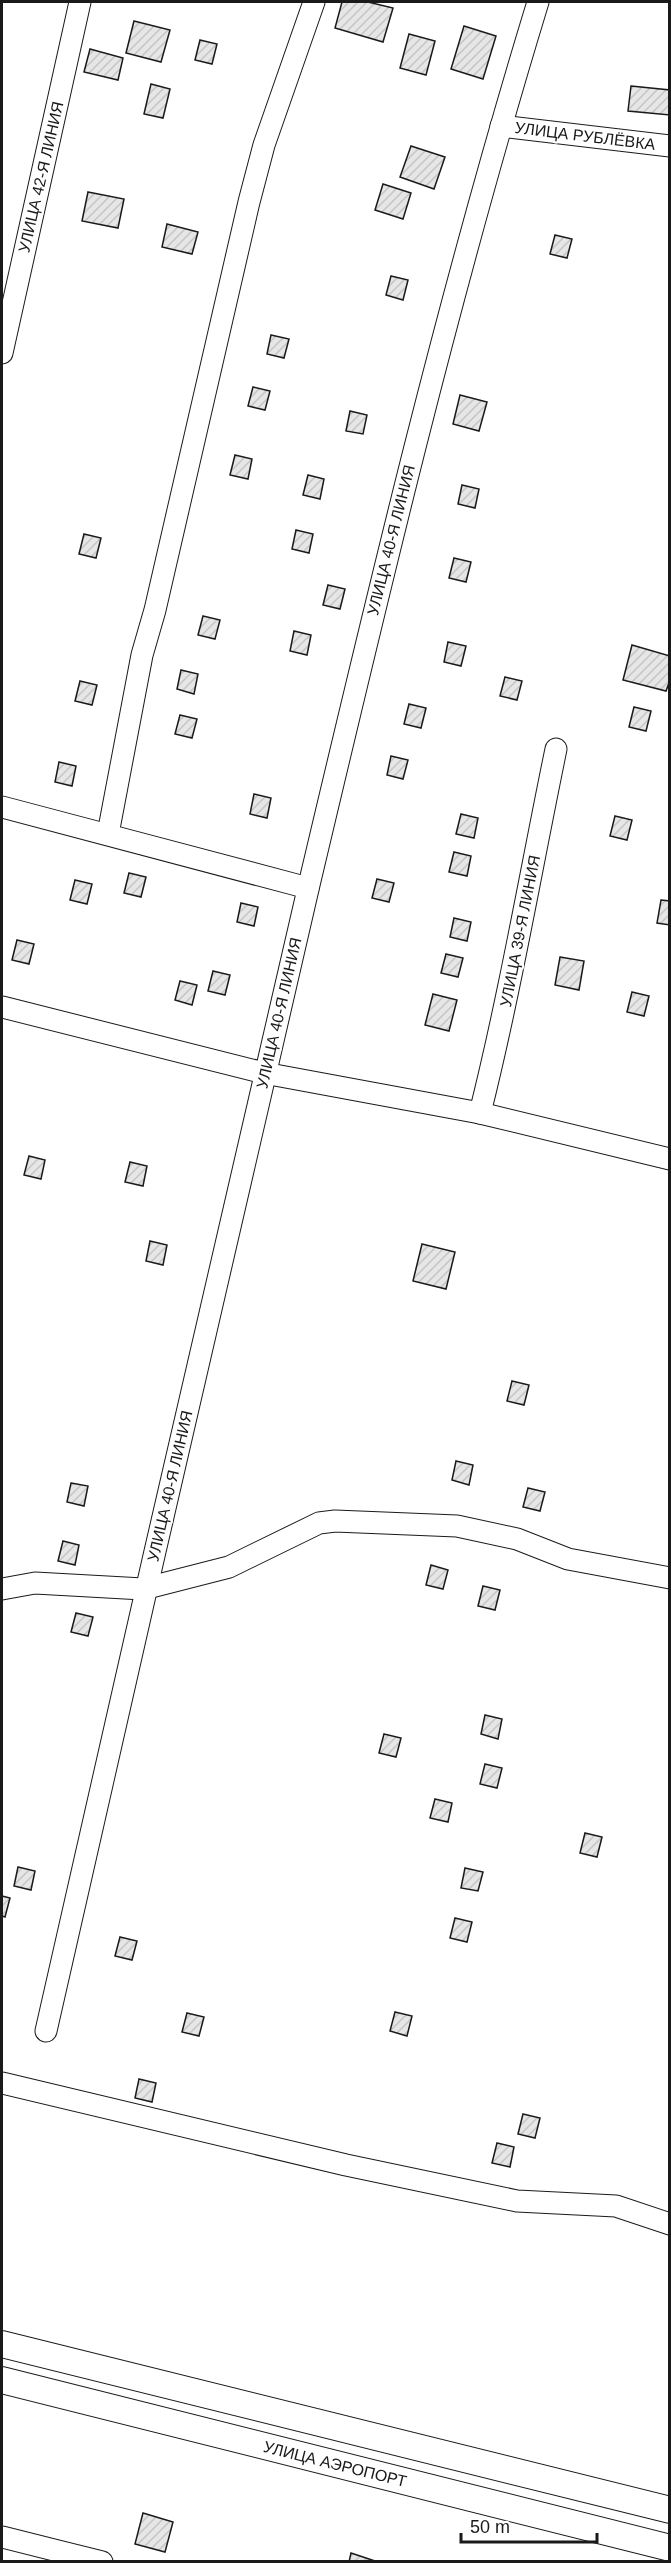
<svg xmlns="http://www.w3.org/2000/svg" width="671" height="2563" font-family="Arial,sans-serif">
<style>
.building{fill:url(#building-hatch);stroke:#1a1a1a;stroke-width:1.5}
.lines{fill:none;stroke-linecap:round;stroke-linejoin:round}
.minor-casing{stroke:#1a1a1a;stroke-width:23}
.major-casing{stroke:#1a1a1a;stroke-width:28}
.minor{stroke:#fff;stroke-width:21}
.major{stroke:#fff;stroke-width:26}
.labels{text-anchor:middle;dominant-baseline:central;stroke-width:4.5;stroke-linejoin:round;paint-order:stroke}
.street-label{font-size:16px;fill:#1a1a1a;stroke:#fff}
</style>
<defs>
<pattern id="building-hatch" width="6" height="6" patternUnits="userSpaceOnUse" patternTransform="scale(1.5)"><rect width="6" height="6" fill="#e6e6e6"/><path d="M-1 1l2-2M0 6l6-6M5 7l2-2" fill="none" stroke="#c5c5c5"/></pattern>
</defs>
<rect width="100%" height="100%" fill="#fff"/>
<!-- building -->
<g class="building">
<path d="M342 2H368L393 8 383 42 335 28Z"/>
<path d="M134 21 170 30 161 62 126 53Z"/>
<path d="M464 26 496 36 483 79 451 69Z"/>
<path d="M409 34 435 41 426 75 400 68Z"/>
<path d="M200 40 217 44 212 64 195 60Z"/>
<path d="M90 49 123 58 118 80 84 72Z"/>
<path d="M151 84 170 89 163 118 144 114Z"/>
<path d="M631 86 670 90V115L628 111Z"/>
<path d="M411 146 445 157 434 189 400 177Z"/>
<path d="M383 184 411 193 403 219 375 210Z"/>
<path d="M88 192 124 199 118 228 82 221Z"/>
<path d="M167 224 198 232 192 254 162 247Z"/>
<path d="M555 235 572 239 567 258 550 254Z"/>
<path d="M391 276 408 280 403 300 386 295Z"/>
<path d="M271 335 289 339 284 358 267 354Z"/>
<path d="M253 387 270 391 265 410 248 406Z"/>
<path d="M460 395 487 402 479 431 453 424Z"/>
<path d="M350 411 367 415 363 434 346 431Z"/>
<path d="M235 455 252 459 248 479 230 475Z"/>
<path d="M308 475 324 479 320 499 303 495Z"/>
<path d="M462 485 479 489 475 508 458 504Z"/>
<path d="M296 530 313 534 309 553 292 549Z"/>
<path d="M84 534 101 538 96 558 79 554Z"/>
<path d="M454 558 471 562 466 582 449 578Z"/>
<path d="M328 585 345 589 340 609 323 605Z"/>
<path d="M203 616 220 620 215 639 198 635Z"/>
<path d="M294 631 311 635 307 655 290 651Z"/>
<path d="M448 642 466 646 461 666 444 662Z"/>
<path d="M632 645 670 656V680L666 691 623 680Z"/>
<path d="M181 670 198 674 194 694 177 689Z"/>
<path d="M505 677 522 681 517 700 500 696Z"/>
<path d="M80 681 97 685 92 705 75 701Z"/>
<path d="M409 704 426 708 421 728 404 724Z"/>
<path d="M634 707 651 711 646 731 629 727Z"/>
<path d="M180 715 197 719 192 738 175 734Z"/>
<path d="M391 756 408 760 403 779 387 775Z"/>
<path d="M59 762 76 766 72 786 55 782Z"/>
<path d="M254 794 271 798 267 818 250 814Z"/>
<path d="M461 814 478 818 474 838 456 834Z"/>
<path d="M615 816 632 820 627 840 610 836Z"/>
<path d="M454 852 471 856 467 876 449 872Z"/>
<path d="M129 873 146 877 141 897 124 893Z"/>
<path d="M377 879 394 883 389 902 372 898Z"/>
<path d="M75 880 92 884 87 904 70 900Z"/>
<path d="M661 900 670 901V925L657 923Z"/>
<path d="M241 903 258 907 254 926 237 922Z"/>
<path d="M454 918 471 922 467 941 450 937Z"/>
<path d="M17 940 34 944 29 964 12 960Z"/>
<path d="M446 954 463 958 458 977 441 973Z"/>
<path d="M560 957 584 961 579 990 555 985Z"/>
<path d="M213 971 230 975 225 995 208 991Z"/>
<path d="M180 981 197 985 192 1005 175 1000Z"/>
<path d="M632 992 649 996 644 1016 627 1012Z"/>
<path d="M433 994 457 1000 449 1031 425 1025Z"/>
<path d="M29 1156 45 1160 41 1179 24 1175Z"/>
<path d="M130 1162 147 1166 143 1186 125 1182Z"/>
<path d="M150 1241 167 1245 163 1265 146 1261Z"/>
<path d="M422 1244 455 1252 446 1289 413 1281Z"/>
<path d="M512 1381 529 1385 524 1405 507 1401Z"/>
<path d="M456 1461 473 1465 469 1485 452 1480Z"/>
<path d="M71 1483 88 1486 84 1506 67 1502Z"/>
<path d="M528 1488 545 1492 540 1511 523 1507Z"/>
<path d="M63 1541 79 1545 75 1565 58 1561Z"/>
<path d="M431 1565 448 1570 443 1589 426 1585Z"/>
<path d="M483 1586 500 1590 495 1610 478 1606Z"/>
<path d="M76 1613 93 1617 88 1636 71 1632Z"/>
<path d="M485 1715 502 1719 498 1739 481 1734Z"/>
<path d="M384 1734 401 1738 396 1757 379 1753Z"/>
<path d="M485 1764 502 1768 497 1788 480 1784Z"/>
<path d="M435 1799 452 1803 448 1822 430 1818Z"/>
<path d="M585 1833 602 1837 597 1857 580 1853Z"/>
<path d="M18 1867 35 1871 31 1890 14 1886Z"/>
<path d="M465 1868 483 1872 478 1891 461 1888Z"/>
<path d="M2 1896 10 1898 5 1917 2 1916Z"/>
<path d="M455 1918 472 1922 467 1942 450 1938Z"/>
<path d="M120 1937 137 1941 132 1960 115 1956Z"/>
<path d="M395 2012 412 2016 407 2036 390 2031Z"/>
<path d="M187 2013 204 2017 199 2036 182 2032Z"/>
<path d="M139 2079 156 2083 152 2102 135 2098Z"/>
<path d="M523 2114 540 2118 535 2138 518 2134Z"/>
<path d="M497 2143 514 2147 510 2167 492 2163Z"/>
<path d="M143 2513 173 2522 165 2552 135 2544Z"/>
<path d="M351 2553 378 2562H349Z"/>
</g>
<g class="lines">
<!-- minor casing -->
<g class="minor-casing">
<g id="minor">
<path d="M501 126 670 146"/>
<path d="M2 353 80 2"/>
<path d="M2 807 308 888"/>
<path d="M108 834 142 655 155 610 249 202 264 145 314 2"/>
<path d="M2 1007 264 1073 480 1113 670 1159"/>
<path d="M480 1113C510 993 531 870 556 749"/>
<path d="M2 1589 35 1583 143 1589 229 1567 319 1523 335 1521 457 1526 517 1539 568 1559 670 1578"/>
<path d="M46 2031C133 1649 219 1266 309 885 379 589 449 293 538 2"/>
<path d="M2 2083 346 2165 517 2201 616 2206 670 2224"/>
<path d="M2 2537 102 2562"/>
</g>
</g>
<!-- major casing -->
<g class="major-casing">
<g id="major">
<path d="M2 2344 670 2510"/>
<path d="M2 2380 670 2548"/>
</g>
</g>
<!-- minor -->
<use href="#minor" class="minor"/>
<!-- major -->
<use href="#major" class="major"/>
</g>
<g class="labels">
<!-- street labels -->
<g class="street-label">
<text transform="translate(585 136) rotate(7)">УЛИЦА РУБЛЁВКА</text>
<text transform="translate(41 177) rotate(-77)">УЛИЦА 42-Я ЛИНИЯ</text>
<text transform="translate(391 540) rotate(-76)">УЛИЦА 40-Я ЛИНИЯ</text>
<text transform="translate(520 931) rotate(-79)">УЛИЦА 39-Я ЛИНИЯ</text>
<text transform="translate(279 1013) rotate(-77)">УЛИЦА 40-Я ЛИНИЯ</text>
<text transform="translate(170 1486) rotate(-77)">УЛИЦА 40-Я ЛИНИЯ</text>
<text transform="translate(335 2464) rotate(14)">УЛИЦА АЭРОПОРТ</text>
</g>
</g>
<!-- border -->
<rect width="671" height="2563" fill="none" stroke="#1a1a1a" stroke-width="6"/>
<!-- scale -->
<path d="M461 2533v9h136v-9" fill="none" stroke="#1a1a1a" stroke-width="3"/>
<text x="470" y="2533" font-size="18" fill="#1a1a1a" stroke="#ffffff" stroke-width="4.5" paint-order="stroke">50 m</text>
</svg>
